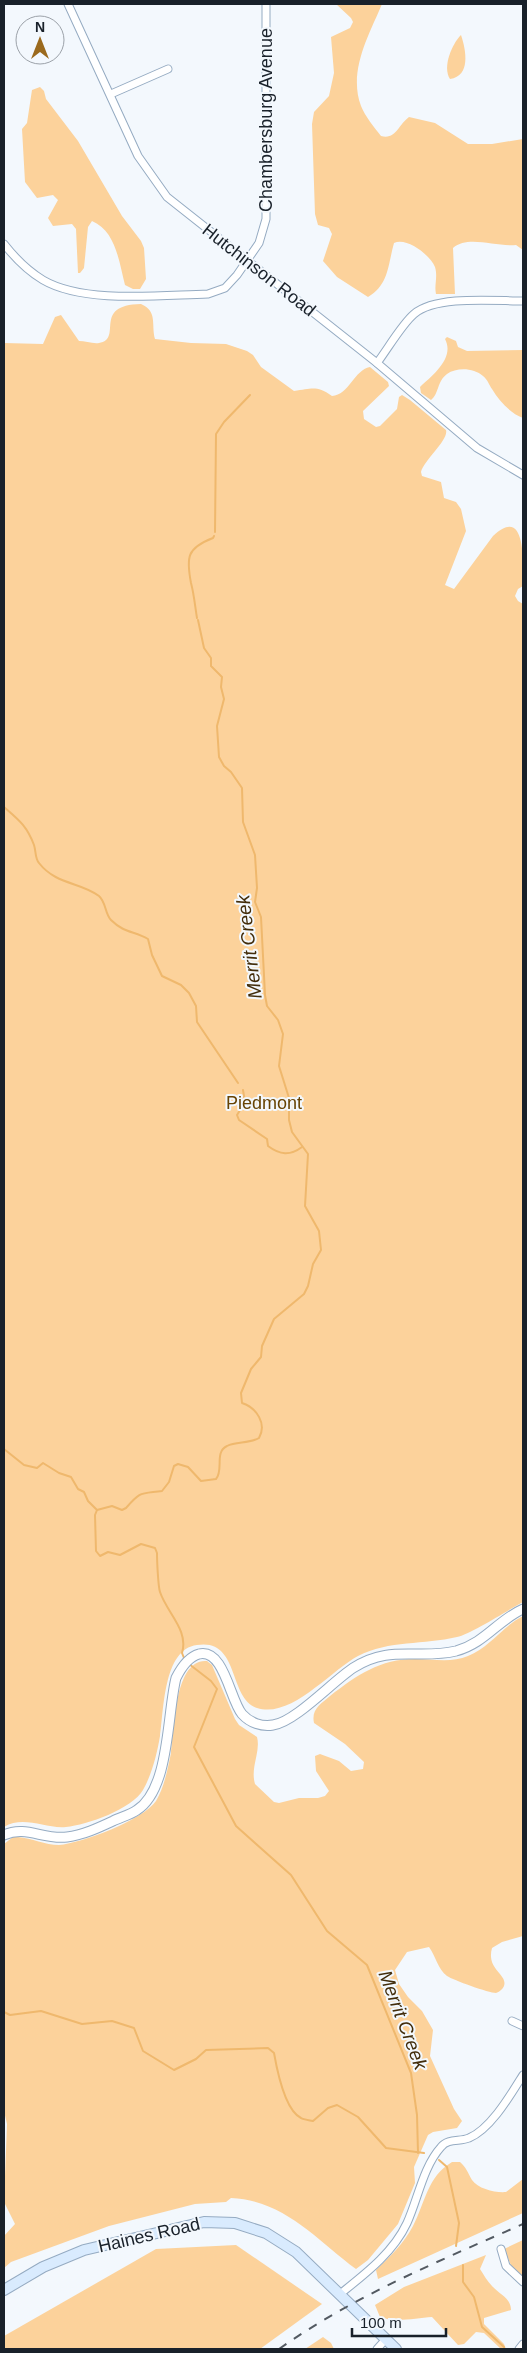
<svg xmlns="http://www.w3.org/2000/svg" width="527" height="2353" font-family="Helvetica,sans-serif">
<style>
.green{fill:#fcd29b}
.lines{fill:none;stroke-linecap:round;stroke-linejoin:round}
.stream{stroke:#efb86d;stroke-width:2}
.minor-casing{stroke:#95abc2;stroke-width:9}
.tertiary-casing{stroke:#95abc2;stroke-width:11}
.secondary-casing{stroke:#95abc2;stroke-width:12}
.minor{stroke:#fff;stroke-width:7}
.tertiary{stroke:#fff;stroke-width:9}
.secondary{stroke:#d9ebfe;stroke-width:10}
.rail{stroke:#535a62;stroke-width:2;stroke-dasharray:9 9;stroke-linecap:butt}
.labels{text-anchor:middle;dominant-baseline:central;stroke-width:4;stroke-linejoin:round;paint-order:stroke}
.street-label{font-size:18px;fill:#19212a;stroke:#f3f8fd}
.park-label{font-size:18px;fill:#674303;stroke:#f3f8fd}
.water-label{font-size:19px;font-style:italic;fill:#432d0b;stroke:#f3f8fd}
</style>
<rect width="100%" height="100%" fill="#f3f8fd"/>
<!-- green -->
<g class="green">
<path d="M336 4H382C369 35 348 71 361 106 365 116 374 127 381 136 396 140 398 125 409 117L435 123 468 144H492L523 139V250L516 245C495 247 468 235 453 248L455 294H436C434 285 438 277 435 267 430 255 407 237 394 243 388 264 389 285 368 297L337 277 323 261 332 234 329 228 318 225 315 214 312 124 314 112 329 96 334 73 331 37 350 28 353 22 351 18Z"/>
<path d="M461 35C466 50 471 76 450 79 442 67 452 44 461 35Z"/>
<path d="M40 87 44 91 46 99 78 141 122 216 141 241 144 248 146 279 140 289H133L125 285C119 262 116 231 92 221L88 227 84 268 80 273H78L76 229 72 224 53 226 48 218 58 200 53 195 37 198 25 182 22 129 27 123 32 90Z"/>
<path d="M141 304C158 311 151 325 155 339L191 343 226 344 247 351 253 355 261 367 294 391C312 389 316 385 332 396 349 395 354 370 370 367L388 382 389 386 363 411 364 419 376 427 380 426 397 409 399 397 402 395 410 400 446 430C449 440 424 460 421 472L422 476 441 482 444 498 456 502 461 509 466 531 445 585 454 589 493 536C527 504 523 564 523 586L518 589 515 596 518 601 523 604V1602C508 1610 471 1634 457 1637 424 1645 389 1640 358 1656 330 1671 291 1719 257 1708 228 1698 240 1638 197 1645 163 1649 164 1711 160 1736 157 1754 152 1774 143 1790 132 1809 87 1825 66 1827 45 1829 24 1815 4 1827V343L43 344 55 317 61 315 79 341C85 341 93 344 99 343 124 339 91 305 141 304Z"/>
<path d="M447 337 456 341 458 347 467 351 523 350V418C510 413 499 401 492 389 489 385 488 380 483 376 474 368 457 367 447 374 437 381 439 394 431 400L421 393 420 387C433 375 455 358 445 339Z"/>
<path d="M523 1616V1936L502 1942 492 1948C486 1970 508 1974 504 1986 503 1989 499 1992 496 1993 489 1993 453 1980 447 1976 438 1969 436 1957 429 1947L407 1952 395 1970 399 1984 408 1997 422 2011 433 2030 430 2056 454 2109 462 2121 457 2128 433 2132 428 2135 414 2167 415 2183 398 2224 368 2260 356 2269C317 2240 284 2200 231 2198L226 2202 195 2204 109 2226 11 2262 4 2268V2236L15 2224 4 2202 7 2124 4 2111V1844L13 1837H18C32 1838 45 1845 59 1845 82 1843 143 1820 156 1801 164 1788 168 1768 171 1753 174 1731 174 1658 207 1661L212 1665 235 1719 239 1725 257 1737C261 1752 250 1767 255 1784L274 1802 279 1803 299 1798H318L325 1796 329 1791 316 1771 315 1756 320 1754 339 1761 351 1771 363 1769 364 1762 345 1744 314 1723C311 1709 321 1704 330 1696 357 1675 380 1659 415 1659 433 1659 452 1663 468 1656 489 1648 503 1626 523 1616Z"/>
<path d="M452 2162H460C466 2167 468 2173 472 2180 478 2189 496 2193 506 2192L523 2179V2213L378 2279 376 2270C390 2257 404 2243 413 2226 426 2201 427 2177 452 2162Z"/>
<path d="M523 2240V2279L513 2270 504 2249Z"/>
<path d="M236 2245 322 2304 260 2349H4V2336L156 2249Z"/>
<path d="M486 2255 480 2269C484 2275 487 2281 492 2286 499 2294 511 2298 511 2310L484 2318V2324L504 2344 506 2349H501L484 2333 476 2332 464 2344 458 2345 432 2317C416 2318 394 2323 380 2317L375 2305 404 2287Z"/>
<path d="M323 2337 331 2343 334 2349H305Z"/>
</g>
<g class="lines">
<!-- stream -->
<g class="stream">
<path d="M215 532 216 434 224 422 250 395"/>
<path d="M197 618C195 606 194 594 191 583 186 557 187 548 213 538L214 536"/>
<path d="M4 807C19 820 27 826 34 845 36 851 35 859 39 863 56 885 81 882 99 896 106 902 105 914 111 920 124 933 134 931 148 939L152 955 162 976 181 985 189 993 196 1006 197 1022 238 1083"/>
<path d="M243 1090 245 1102 237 1115 239 1120 267 1139 268 1146C280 1155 290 1156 302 1147"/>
<path d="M4 1449 24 1465 37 1468 43 1463 59 1473 71 1477 78 1489 84 1492 88 1501 97 1510"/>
<path d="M184 1658 182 1653C189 1630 167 1613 160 1592 158 1586 157 1559 157 1553L155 1548 141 1544 120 1555 108 1552 100 1556 96 1551 95 1515 97 1510 112 1506 122 1510 126 1508C141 1491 140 1494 162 1491L169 1482 174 1466 178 1464 188 1467 201 1481 216 1479C224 1470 214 1452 227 1446 236 1441 249 1444 259 1438 267 1424 257 1408 242 1403L241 1393 251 1369 261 1357 262 1346 274 1319 304 1294 308 1286 313 1264 321 1250 319 1231 305 1206 308 1154 292 1132 289 1120V1098L279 1066 283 1034 278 1020 267 1006 265 995 261 917 255 902 257 888 255 855 243 822 242 788 231 772 224 766 219 757 217 726 224 699 221 687 222 677 211 666V658L204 648 198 620"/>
<path d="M189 1664 211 1681 217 1689 194 1747 236 1826 291 1875 327 1931 367 1965 411 2073 417 2115 418 2153"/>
<path d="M4 2012 10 2015 41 2011 82 2024 112 2021 134 2028 143 2051 174 2070 196 2059 206 2050 268 2048 274 2053C277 2070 285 2110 301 2118 304 2120 310 2120 313 2121L328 2108 337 2105 358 2117 386 2148 424 2153"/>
<path d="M439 2160 447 2167 459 2223 456 2246"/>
<path d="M463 2265V2282L474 2297 482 2327 504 2347"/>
</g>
<!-- minor casing -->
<g class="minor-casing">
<g id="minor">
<path d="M68 4 138 156 167 197 377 363 477 448 523 475"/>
<path d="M111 94 168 69"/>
<path d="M4 244C15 258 28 271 43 280 84 304 161 295 208 294L225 288 237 275 259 243 266 219V4"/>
<path d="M377 363C387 350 402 324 414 314 436 295 495 301 523 301"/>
<path d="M512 2021 523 2026"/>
<path d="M501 2249 506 2266 523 2282"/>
<path d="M340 2294C365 2274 393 2253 407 2223 418 2199 423 2167 441 2147 448 2138 460 2142 469 2138 491 2129 511 2094 523 2075"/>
<path d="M377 2349 386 2339"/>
<path d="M519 2349 523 2344"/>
</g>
</g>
<!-- tertiary casing -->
<g class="tertiary-casing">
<path id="tertiary" d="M4 1835C26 1825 43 1840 67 1837 83 1835 98 1828 113 1821 121 1817 130 1815 137 1810 170 1789 167 1713 176 1678 181 1668 188 1657 199 1654 224 1648 230 1700 242 1714 250 1723 262 1727 273 1725 295 1722 332 1682 353 1668 390 1644 418 1660 456 1651 485 1643 498 1620 523 1609"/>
</g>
<!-- secondary casing -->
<g class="secondary-casing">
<path id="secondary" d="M4 2290 43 2267 84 2250 204 2222 235 2223 266 2233 296 2252 396 2349"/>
</g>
<!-- minor -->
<use href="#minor" class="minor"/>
<!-- tertiary -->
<use href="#tertiary" class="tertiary"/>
<!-- secondary -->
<use href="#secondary" class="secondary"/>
<!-- rail -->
<path class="rail" d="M279 2349C354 2296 439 2261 523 2224"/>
</g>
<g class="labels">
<!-- street labels -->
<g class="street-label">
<text transform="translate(266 120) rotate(-90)">Chambersburg Avenue</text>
<text transform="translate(259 270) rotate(38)">Hutchinson Road</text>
<text transform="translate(149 2235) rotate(-13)">Haines Road</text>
</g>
<!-- park labels -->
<g class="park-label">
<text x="264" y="1103">Piedmont</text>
</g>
<!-- water labels -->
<g class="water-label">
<text transform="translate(249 947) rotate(-97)">Merrit Creek</text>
<text transform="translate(403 2020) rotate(69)">Merrit Creek</text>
</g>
</g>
<!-- border -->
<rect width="527" height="2353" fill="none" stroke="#19212a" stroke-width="10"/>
<!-- north arrow -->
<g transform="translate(40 40)"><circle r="24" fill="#f3f8fd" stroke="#9ca2a9"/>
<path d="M0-4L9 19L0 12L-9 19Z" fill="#9b6a1d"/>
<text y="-8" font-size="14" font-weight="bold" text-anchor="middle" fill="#19212a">N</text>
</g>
<!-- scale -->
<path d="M352 2328v8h94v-8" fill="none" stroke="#19212a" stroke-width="2.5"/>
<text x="360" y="2328" font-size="15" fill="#19212a" stroke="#f3f8fd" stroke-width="4" paint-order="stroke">100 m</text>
</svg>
